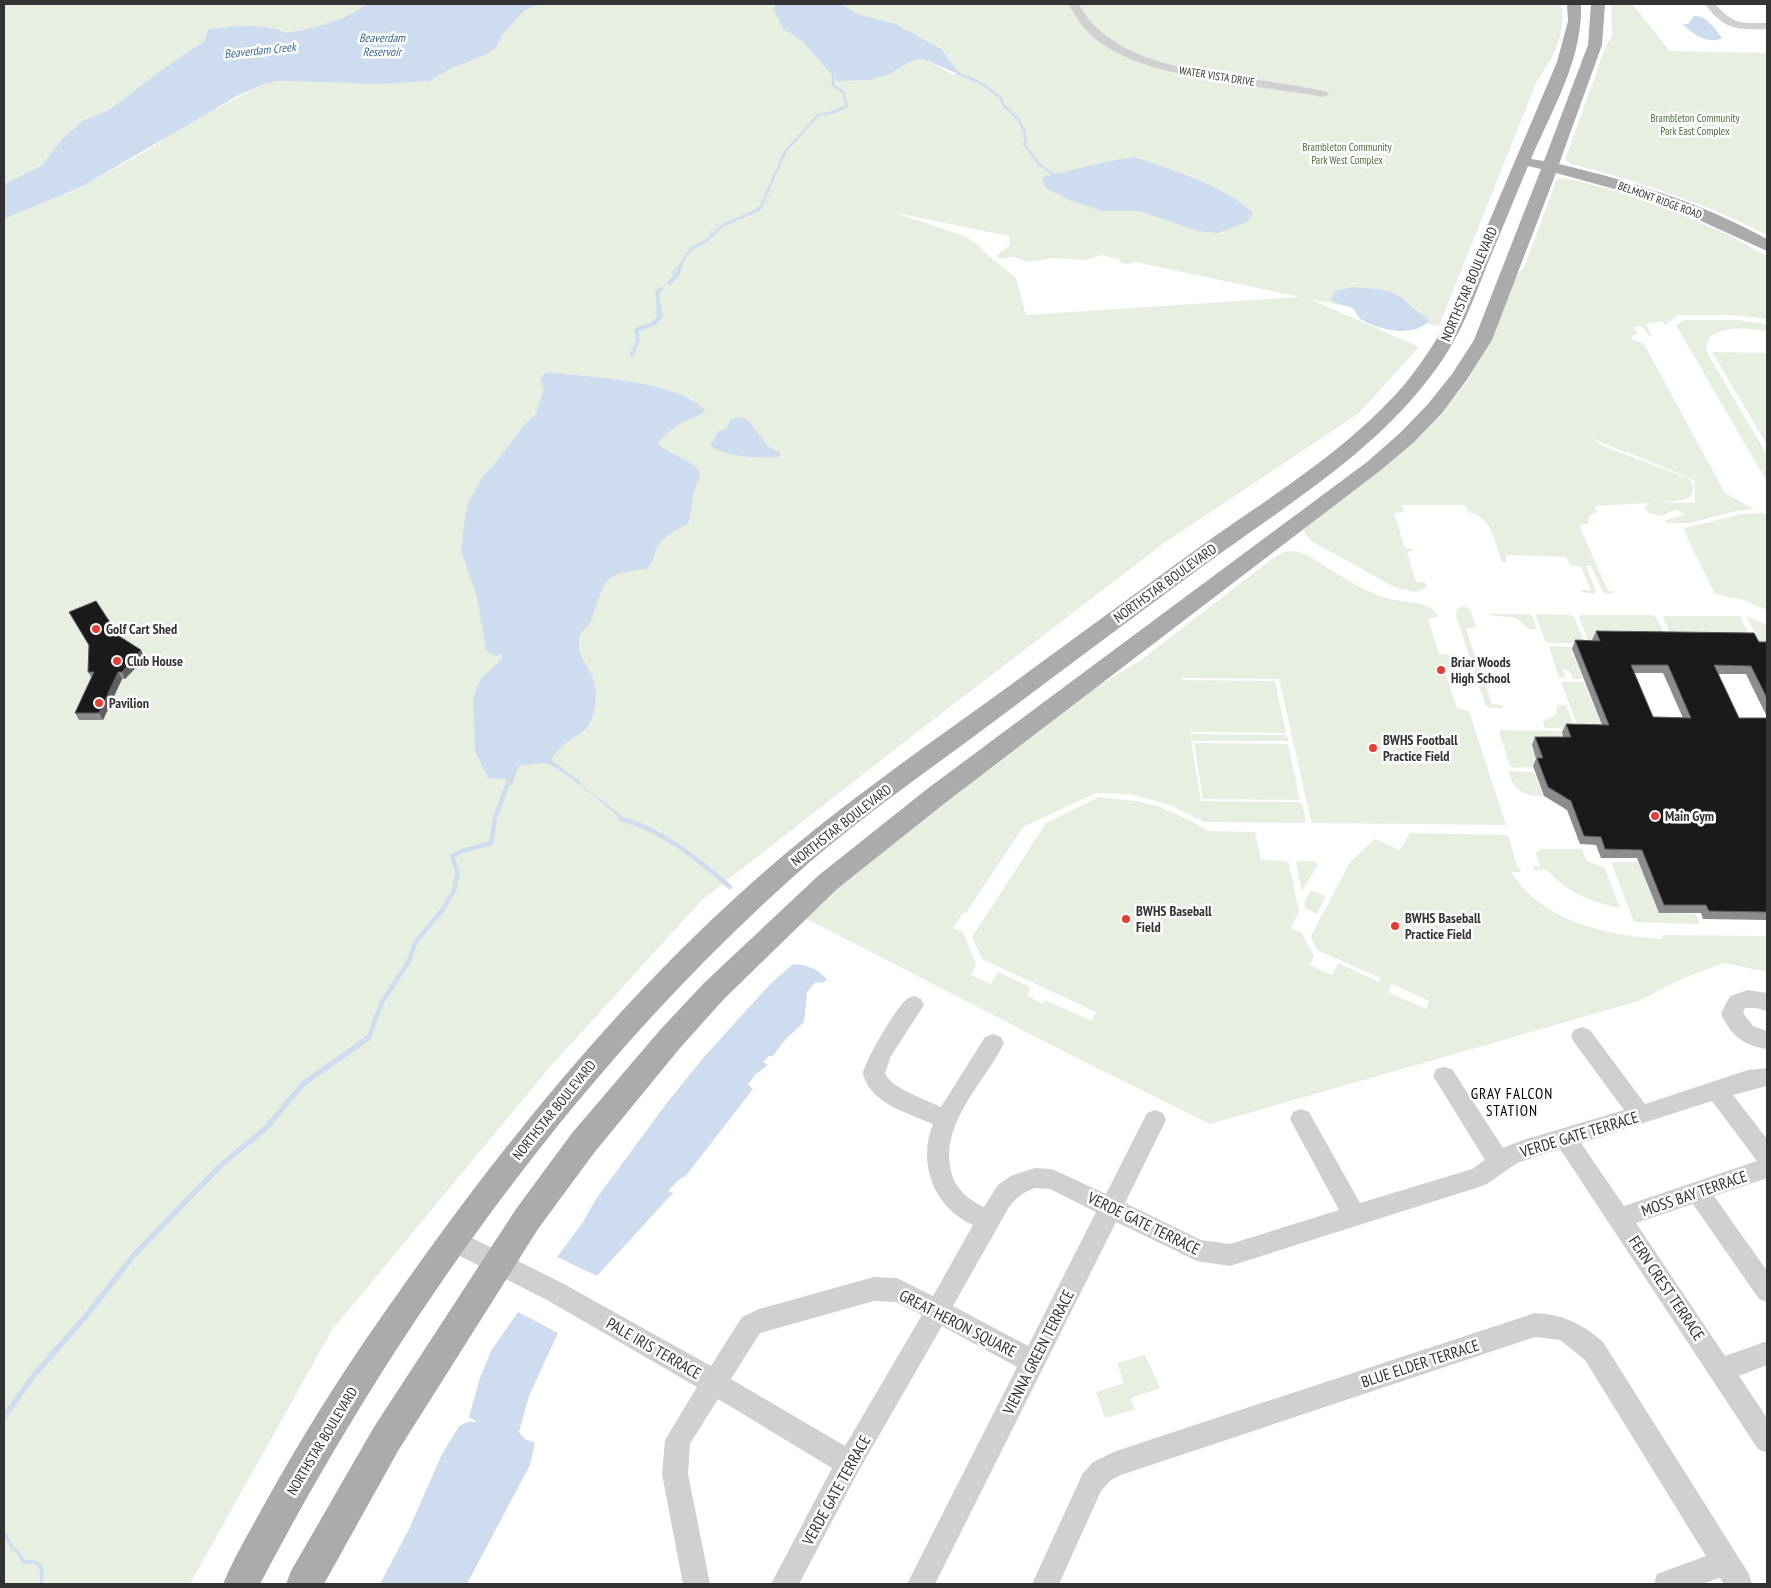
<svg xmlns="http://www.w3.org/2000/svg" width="1771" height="1588" font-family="'PT Sans Narrow',sans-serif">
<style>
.green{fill:#e7efe1;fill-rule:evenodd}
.water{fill:#cdddef}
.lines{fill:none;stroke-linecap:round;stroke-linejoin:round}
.stream-far3{stroke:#cdddef;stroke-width:2.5}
.stream-far2{stroke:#cdddef;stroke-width:4}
.stream-far1{stroke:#cdddef;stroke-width:4.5}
.stream{stroke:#cdddef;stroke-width:5.5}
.minor{fill:#d0d0d0;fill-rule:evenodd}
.major{fill:#ababab;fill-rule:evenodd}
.wall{fill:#8c8c8c;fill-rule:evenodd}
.shaded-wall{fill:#5f5f5f}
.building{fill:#1a1a1a;stroke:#5f5f5f;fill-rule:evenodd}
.poi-dot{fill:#ed3b31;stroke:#fff;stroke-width:2}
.labels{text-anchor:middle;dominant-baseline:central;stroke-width:5;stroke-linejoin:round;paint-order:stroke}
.far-street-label{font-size:11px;fill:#333;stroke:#fff}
.far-park-label{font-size:11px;fill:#4e713d;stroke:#fff}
.far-water-label{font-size:12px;font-style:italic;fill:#3b699a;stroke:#fff}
.street-label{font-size:14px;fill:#333;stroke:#fff}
.poi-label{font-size:14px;font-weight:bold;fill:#333;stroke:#fff;text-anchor:start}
.neighbourhood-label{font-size:15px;letter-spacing:1px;fill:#000;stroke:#fff}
.near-street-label{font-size:16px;fill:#333;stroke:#fff}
</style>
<rect width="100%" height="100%" fill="#fff"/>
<!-- green -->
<g class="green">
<path d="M4 4H366C348 20 310 29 285 34 263 22 233 27 208 29L204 41 163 69 109 110 82 121 61 140 41 166 4 184Z"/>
<path d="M541 4H1561C1567 32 1553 59 1537 81L1439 326 1310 299 1419 347 1358 414 1164 543 916 733 702 900 549 1068 332 1330 190 1584H4V219L83 186 150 149 181 127 262 85 278 81 339 83 429 81 452 68 485 55 496 48 503 34 525 10ZM896 24 941 49 960 74H952L923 59 911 61 890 74 837 81 802 41 787 32ZM896 213 1009 236 1010 245 996 256 1001 259 1013 257 1029 262 1051 258 1087 260 1101 255 1119 259 1120 262 1127 264 1135 262 1300 297 1026 315 1016 278 988 255 978 245 964 236Z"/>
<path d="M1611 4H1632L1670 51 1767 53V235C1705 203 1639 181 1571 164L1565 160 1605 48 1612 36Z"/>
<path d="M1560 178 1578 181 1619 192 1663 207 1727 234 1767 256V319L1731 315H1678L1666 325 1660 321 1646 324 1652 336H1649L1642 326 1634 327 1638 334 1631 336 1634 340 1644 344 1725 493 1754 509 1736 511 1690 523H1667L1666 521 1668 519 1685 515 1676 509 1662 516 1649 513 1644 507 1651 503 1595 506 1597 512 1589 516 1588 524 1579 525 1608 591 1618 592 1608 594 1603 592 1591 566H1586L1596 591 1594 594 1582 592V590H1591L1581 567 1570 565 1566 557 1506 555 1507 562H1502C1494 540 1492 517 1469 512L1465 505H1402L1404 512 1394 513 1405 548 1416 550 1407 552 1416 582H1424L1427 585 1426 588 1416 592 1396 588 1313 542 1305 534 1304 529 1413 442 1439 416 1464 386 1489 344 1513 281 1525 265 1556 181ZM1591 438C1625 453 1661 464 1695 481V503L1662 502 1685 500 1691 496 1694 486 1688 478 1605 447Z"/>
<path d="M1684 320H1737L1767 324V332C1748 328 1727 325 1710 337L1706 348 1709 356 1767 455V482L1676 325Z"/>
<path d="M1712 352 1767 353V445Z"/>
<path d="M1762 513 1767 515V610L1743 600 1715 594 1684 531 1685 528 1742 514Z"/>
<path d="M1295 551 1305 554C1331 569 1362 592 1390 599 1404 603 1433 600 1438 617L1428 618 1439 654 1451 655 1454 667 1444 669 1457 708 1469 711 1506 825 1314 823 1311 821 1279 679 1182 678V680L1275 681 1286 733 1190 732V734L1285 735 1289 739 1287 741H1191L1201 801 1299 802 1302 804 1306 821 1304 823 1204 822 1170 805 1149 799 1128 794 1096 793 1023 827 966 913H963L953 928 963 932 976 965 971 975 991 984 998 972 1030 987 1027 996 1042 1003 1045 1000 1092 1021 1096 1012 982 959 972 937 1046 823 1099 797 1137 801 1157 806 1185 818 1209 831 1255 832 1261 860 1286 861 1289 863 1299 912 1291 928 1301 932 1314 956 1310 965 1332 975 1338 963 1379 982 1380 978 1317 950 1311 936 1350 862 1375 839 1400 850 1410 833 1508 835 1517 866 1519 867 1521 872H1511C1543 922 1606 935 1662 939L1663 935 1767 936V972L1724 963 1681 979 1639 1001 1210 1124 1067 1053 803 917 836 885 1091 690 1141 660 1276 556 1284 552ZM1392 984 1429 1001 1426 1009 1388 992Z"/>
<path d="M1463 606 1470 609 1476 627 1466 629 1492 704 1502 705 1503 708H1489L1485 704 1456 616 1457 609Z"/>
<path d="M1488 614H1529L1532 616 1537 629H1528C1514 611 1505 620 1488 614Z"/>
<path d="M1537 614 1570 615 1574 617 1585 643H1548L1545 641 1536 616Z"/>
<path d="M1581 615H1653L1657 618 1667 640 1592 639 1595 647 1589 644 1579 617Z"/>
<path d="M1665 616H1740L1752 640 1673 639 1663 618Z"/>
<path d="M1746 616 1767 625V650L1761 645Z"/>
<path d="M1549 646 1581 647 1582 648 1571 649 1583 679H1573L1569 670H1563L1566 677 1559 678Z"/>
<path d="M1561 682H1584L1603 729H1579Z"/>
<path d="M1557 705H1566L1575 728H1545L1543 721 1556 715Z"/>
<path d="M1501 730 1561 731 1566 745H1531L1539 766 1514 768 1510 766 1499 732Z"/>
<path d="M1194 743 1288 744 1300 800 1203 799Z"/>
<path d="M1508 771 1534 772 1544 797C1522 795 1515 792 1508 771Z"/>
<path d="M1540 849H1582L1587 861 1605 868 1620 908C1588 901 1569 893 1545 869L1535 871 1532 866H1540L1536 853Z"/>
<path d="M1299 861H1314L1318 864 1303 890H1302L1296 863Z"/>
<path d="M1611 862H1639L1659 913 1696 914 1700 924 1634 922Z"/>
<path d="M1311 890 1326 896 1317 914 1306 909 1304 903Z"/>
<path d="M1145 1355 1160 1388 1131 1398 1135 1410 1105 1418 1096 1392 1124 1383 1117 1363Z"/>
</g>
<!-- water -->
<g class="water">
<path d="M366 4H541L525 10 503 34 496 48 485 55 452 68 429 81 381 84 278 81 262 85 237 96 83 186 4 219V184L41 166 61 140 82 121 109 110 163 69 204 41 208 29C233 27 263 22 286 33 310 29 348 20 366 4Z"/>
<path d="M775 4H840L860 15 896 24 941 49 961 75 923 59 911 61 890 74 869 80 837 81 802 41 783 29 774 10Z"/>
<path d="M1694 16C1707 15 1715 29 1722 38 1709 45 1691 34 1683 24H1688Z"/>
<path d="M1134 157C1174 171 1222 184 1253 213L1247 222 1218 233 1198 231 1140 211H1103L1072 201 1046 188 1042 181 1043 177C1073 169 1103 162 1134 157Z"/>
<path d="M778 182 765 204 755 211 719 224 675 270C675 283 664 283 659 293 655 301 660 313 659 322L654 326 646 328 656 322C658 313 654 302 658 293 663 283 673 283 673 270L686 258 717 225 752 211 764 204Z"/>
<path d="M1353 287C1367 289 1383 288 1396 294 1404 298 1410 306 1417 311 1422 315 1425 315 1429 321 1413 338 1380 330 1362 320 1357 317 1357 311 1352 308 1345 304 1337 305 1330 299L1335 291Z"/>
<path d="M547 372C590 378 674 379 705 410 699 417 695 417 688 420 676 425 666 433 658 443 665 451 674 454 684 459 711 474 696 477 693 497 691 506 691 515 688 524 676 530 660 538 655 552 652 561 654 561 647 569 600 573 606 582 592 619 587 631 578 629 579 645 579 654 583 659 587 666 598 684 598 700 591 721 587 732 575 736 566 743 560 747 555 754 551 760L581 782 580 784 617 812 621 819C614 811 554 763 546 763 538 763 528 765 519 766L512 786 506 779 488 778 475 751 473 698 481 678 502 659V654L495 656 486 650 477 597 461 551 465 517 469 501 483 476 494 465 525 424 535 415 544 389 540 378Z"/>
<path d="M740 417 748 420 768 446 780 453 779 457C763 459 722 456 710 446L718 432 727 428 731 419Z"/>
<path d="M793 964C805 964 820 969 827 980L822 983 816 982 807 992 804 1022 784 1041 773 1056H769L763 1062 768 1065 756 1074 748 1084 753 1089 685 1177H682L668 1191 673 1193 597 1276 557 1257 583 1222 596 1199 666 1104 703 1058 772 982Z"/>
<path d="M518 1312 558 1333 529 1396 519 1432 525 1439 535 1443 530 1465 467 1584H380L409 1529 442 1454 459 1426 468 1422H477L469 1417 480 1378 491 1351Z"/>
<path d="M4 1529 14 1548H17L25 1560C45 1560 44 1566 43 1584H40C41 1568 41 1561 23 1564L16 1552 12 1551 4 1534Z"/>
</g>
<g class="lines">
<!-- stream-far3 -->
<g class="stream-far3">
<path d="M957 73 979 82 1000 97 1004 106 1018 119 1024 130"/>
<path d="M1024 131 1026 140 1024 144 1039 164 1053 174"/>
<path d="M680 268 685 256 692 248 705 242 723 225 759 210 785 152 818 115 834 112 847 106 843 92 833 85V72"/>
</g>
<!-- stream-far2 -->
<g class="stream-far2">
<path d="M669 283 676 277 680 267"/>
<path d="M632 355 638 340 636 330 653 324 661 316 657 293 661 289"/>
</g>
<!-- stream-far1 -->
<g class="stream-far1">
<path d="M619 816 621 819C662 829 698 860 730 887"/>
<path d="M365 1040 369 1037 382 1002 409 961 415 943 443 909 454 890 458 872 452 856 462 851 491 843 495 818 510 778"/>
</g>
<!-- stream -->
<path class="stream" d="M4 1417 34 1375 86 1316 134 1255 220 1166 266 1128 304 1083 367 1039"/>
<!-- minor -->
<g class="minor">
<path d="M1068 4H1078C1084 12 1089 22 1097 28 1151 79 1257 74 1327 92L1329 94 1323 97C1259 84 1133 80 1088 32 1080 24 1074 13 1068 4Z"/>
<path d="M1705 4H1715C1734 25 1741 23 1767 23V29C1737 30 1724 30 1705 4Z"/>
<path d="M1748 990 1767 993V1011L1756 1008H1745L1743 1013 1753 1026 1767 1031V1049C1744 1046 1730 1035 1721 1013L1730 996Z"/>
<path d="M914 996 921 999 924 1005 891 1056 885 1073C890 1088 927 1100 941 1107L985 1037 993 1034 1001 1037 1004 1043C984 1084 937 1125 952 1175 957 1190 970 1201 984 1207L998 1185 1011 1176 1035 1168 1052 1169 1106 1194 1147 1113 1155 1110 1163 1113 1166 1120 1125 1203 1201 1240 1230 1244 1339 1210 1290 1119 1293 1112 1301 1109 1309 1112 1360 1203 1472 1169 1485 1160 1433 1076 1436 1069 1444 1067 1452 1069 1503 1148 1523 1140 1624 1110 1574 1042 1571 1036 1574 1030 1582 1027 1590 1030 1645 1104 1748 1070 1767 1068V1086L1733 1095 1767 1139V1178L1714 1196 1767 1271V1302L1759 1299 1693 1204 1636 1223 1725 1356 1767 1341V1365L1739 1376 1767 1418V1453L1758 1449 1560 1149 1517 1163 1487 1184 1479 1187 1230 1266 1197 1261 1116 1222 935 1584H907L1017 1367 942 1326 858 1472 799 1584H771L832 1468 718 1399 690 1444 688 1474 710 1584H683L662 1474 665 1440 697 1387 547 1300 446 1249 442 1241 446 1233 454 1230 462 1233 564 1284 711 1366 742 1317 759 1309 874 1277 897 1278 933 1296 973 1225C934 1208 917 1163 933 1124 908 1113 869 1103 863 1073 866 1059 896 1007 907 999 909 997 912 997 914 996ZM1712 1101 1757 1161 1624 1206 1581 1143ZM1035 1188 1050 1189 1096 1212 1028 1346 953 1306 1009 1207C1016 1197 1024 1192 1035 1188ZM874 1301 896 1302 922 1315 845 1446 731 1379 760 1333Z"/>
<path d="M1535 1313C1562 1314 1583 1324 1603 1342L1749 1574 1752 1584H1724L1720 1578 1702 1584H1654L1657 1574 1706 1556 1585 1360 1560 1340 1535 1337 1121 1475 1111 1480 1101 1491 1059 1584H1032L1083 1473 1093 1462 1116 1451Z"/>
</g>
<!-- major -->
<path class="major" d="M1567 4H1581C1583 59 1552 110 1531 159L1544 161 1588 45 1591 4H1605L1602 45 1559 164C1631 181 1702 203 1767 239V251L1677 210 1618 190 1556 173 1492 340 1466 381 1442 413 1414 442 1381 470 945 803 837 889 724 999 680 1048 594 1153 538 1229 398 1451 324 1584H286L291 1571 374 1427 516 1209 572 1133 660 1030 704 983 819 875 927 789 1367 462 1400 433 1428 404 1452 374 1474 340 1541 169 1528 166C1514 199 1501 232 1487 265 1473 301 1460 337 1436 369 1377 451 1288 504 1207 563 1126 622 1046 683 965 743 913 781 860 819 811 861 583 1060 400 1317 260 1584H223C234 1557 250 1531 264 1505 300 1440 339 1377 382 1316 489 1162 605 1015 745 889 835 807 937 739 1035 667 1095 623 1155 579 1215 536 1278 492 1345 450 1397 393 1415 373 1429 351 1444 328L1557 62 1568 21Z"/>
</g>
<!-- wall -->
<g class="wall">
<path d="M69 612 119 636 145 658 125 679H122L103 720H79L75 713 92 678 88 672 89 646Z"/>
<path d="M1596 631 1767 642V717L1746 674H1718L1739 718H1767V920L1703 919 1701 913H1659L1637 858H1601L1596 845 1580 844 1567 810 1544 796 1533 766 1536 759 1532 745 1535 737H1563L1562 732 1566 724 1602 725 1572 649 1575 640 1593 641 1592 640ZM1634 673H1663L1683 718 1653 717Z"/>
</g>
<!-- shaded-wall -->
<g class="shaded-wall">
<path d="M141 650 145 658 125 679 122 672Z"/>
<path d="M118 672 122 679 103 720 99 713Z"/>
</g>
<!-- building -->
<g class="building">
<path d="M96 601 119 636 141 650 122 672H118L99 713H75L94 672H88L89 645 69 612Z"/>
<path d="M1596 631 1754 633 1759 642H1767V698L1751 666 1714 665 1739 718H1767V912L1709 911 1706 905H1664L1642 850 1605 849 1601 837 1584 836 1571 801 1548 787 1537 758H1543L1535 737H1571L1566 724 1609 725 1575 640 1600 641ZM1631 665H1668L1691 718 1653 717Z"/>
</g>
<!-- markers -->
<g class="poi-dot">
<circle cx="96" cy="629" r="5"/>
<circle cx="117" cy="661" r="5"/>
<circle cx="1441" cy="670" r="5"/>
<circle cx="99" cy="703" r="5"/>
<circle cx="1373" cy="748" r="5"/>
<circle cx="1655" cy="816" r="5"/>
<circle cx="1126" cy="919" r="5"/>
<circle cx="1395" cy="926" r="5"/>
</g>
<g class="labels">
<!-- far-street labels -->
<g class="far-street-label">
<text transform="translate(1217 76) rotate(9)">WATER VISTA DRIVE</text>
<text transform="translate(1660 200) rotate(20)">BELMONT RIDGE ROAD</text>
</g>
<!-- far-park labels -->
<g class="far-park-label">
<text x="1695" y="118">Brambleton Community<tspan x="1695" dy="13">Park East Complex</tspan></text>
<text x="1347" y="147">Brambleton Community<tspan x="1347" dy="13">Park West Complex</tspan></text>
</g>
<!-- far-water labels -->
<g class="far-water-label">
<text x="382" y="37">Beaverdam<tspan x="382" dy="14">Reservoir</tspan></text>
<text transform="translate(260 50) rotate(-6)">Beaverdam Creek</text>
</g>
<!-- street labels -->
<g class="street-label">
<text transform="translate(1469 284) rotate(-67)">NORTHSTAR BOULEVARD</text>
<text transform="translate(1165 583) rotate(-36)">NORTHSTAR BOULEVARD</text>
<text transform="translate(841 825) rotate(-38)">NORTHSTAR BOULEVARD</text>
<text transform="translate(554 1110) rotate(-51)">NORTHSTAR BOULEVARD</text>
<text transform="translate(322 1441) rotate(-59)">NORTHSTAR BOULEVARD</text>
</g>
<!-- poi labels -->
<g class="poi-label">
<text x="106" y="629">Golf Cart Shed</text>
<text x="127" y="661">Club House</text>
<text x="1451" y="662">Briar Woods<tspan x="1451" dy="16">High School</tspan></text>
<text x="109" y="703">Pavilion</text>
<text x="1383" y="740">BWHS Football<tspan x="1383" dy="16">Practice Field</tspan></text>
<text x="1665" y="816">Main Gym</text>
<text x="1136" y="911">BWHS Baseball<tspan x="1136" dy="16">Field</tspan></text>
<text x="1405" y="918">BWHS Baseball<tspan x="1405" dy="16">Practice Field</tspan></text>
</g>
<!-- neighbourhood labels -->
<g class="neighbourhood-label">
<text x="1512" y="1093">GRAY FALCON<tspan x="1512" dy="17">STATION</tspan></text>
</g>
<!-- near-street labels -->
<g class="near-street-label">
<text transform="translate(1579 1134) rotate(-17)">VERDE GATE TERRACE</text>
<text transform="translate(1694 1193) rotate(-19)">MOSS BAY TERRACE</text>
<text transform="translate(1144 1223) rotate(26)">VERDE GATE TERRACE</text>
<text transform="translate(1667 1288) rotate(56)">FERN CREST TERRACE</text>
<text transform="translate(958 1323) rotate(27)">GREAT HERON SQUARE</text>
<text transform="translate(654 1348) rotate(30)">PALE IRIS TERRACE</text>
<text transform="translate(1038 1352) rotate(-63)">VIENNA GREEN TERRACE</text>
<text transform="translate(1420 1363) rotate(-18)">BLUE ELDER TERRACE</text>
<text transform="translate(836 1490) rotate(-61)">VERDE GATE TERRACE</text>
</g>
</g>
<!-- border -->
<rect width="1771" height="1588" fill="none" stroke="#333333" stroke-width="10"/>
</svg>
